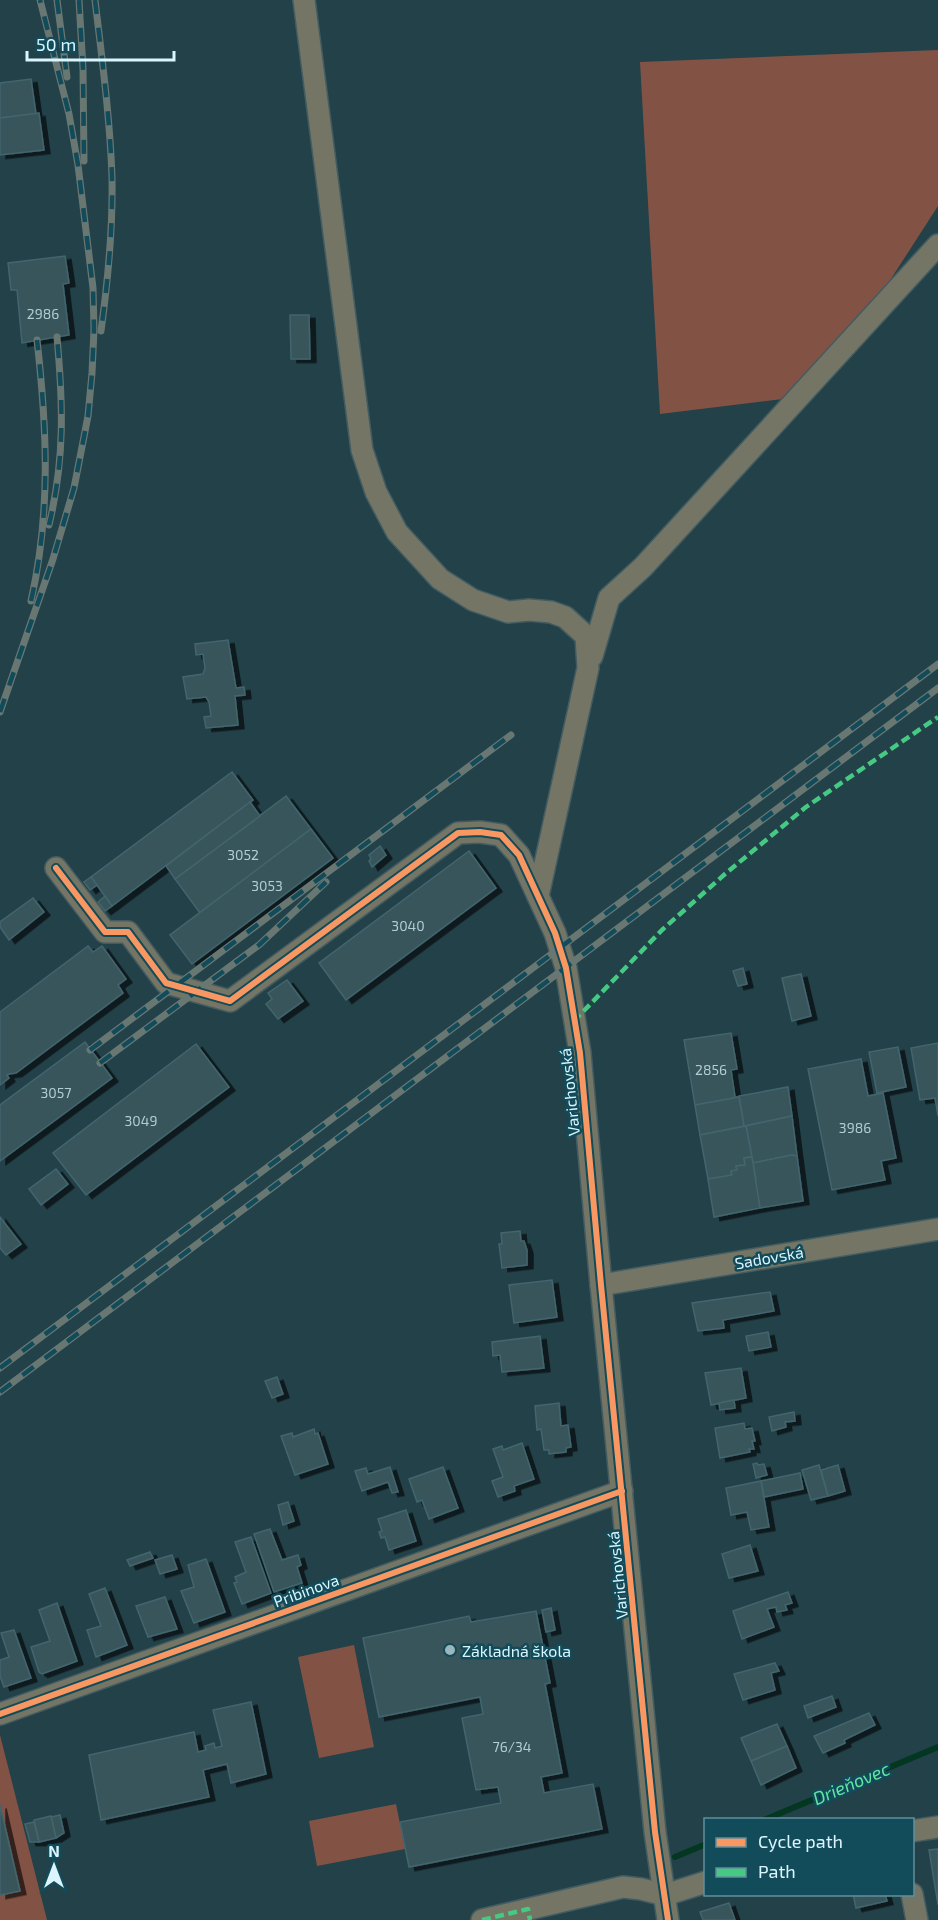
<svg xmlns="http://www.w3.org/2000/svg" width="938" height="1920" font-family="'Exo 2',sans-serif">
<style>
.green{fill:#825345}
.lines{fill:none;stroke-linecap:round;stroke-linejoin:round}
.stream{stroke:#033722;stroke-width:6}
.building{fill:#39555c;stroke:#42656e;stroke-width:1.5;filter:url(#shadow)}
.minor-casing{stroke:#435c62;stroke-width:24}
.minor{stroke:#747564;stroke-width:21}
.rail-casing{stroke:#697773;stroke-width:7}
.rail{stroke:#124b59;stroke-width:4.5;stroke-dasharray:14;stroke-linecap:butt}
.quiet{stroke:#46c982;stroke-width:4.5;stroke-dasharray:9 4.5;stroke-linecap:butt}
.cycleway-casing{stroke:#124b59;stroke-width:10}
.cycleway{stroke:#f99763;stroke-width:6}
.poi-dot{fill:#9ab6be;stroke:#124b59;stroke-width:2}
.labels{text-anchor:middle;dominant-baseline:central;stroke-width:5;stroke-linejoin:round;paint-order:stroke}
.number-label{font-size:14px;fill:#b2cdd5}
.street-label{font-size:16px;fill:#daf5fd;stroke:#124b59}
.poi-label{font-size:16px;fill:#daf5fd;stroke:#124b59;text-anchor:start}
.water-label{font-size:18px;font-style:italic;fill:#64e4a2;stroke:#124b59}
</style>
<defs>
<filter id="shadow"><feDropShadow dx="6" dy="3.5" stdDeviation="0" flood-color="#0009"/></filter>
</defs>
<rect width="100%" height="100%" fill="#224149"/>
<!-- green -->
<g class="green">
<path d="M938 50V206L816 395 660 414 640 62Z"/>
<path d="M354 1645 374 1747 319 1758 298 1657Z"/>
<path d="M0 1735 47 1920H0Z"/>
<path d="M396 1804 405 1849 317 1866 309 1821Z"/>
</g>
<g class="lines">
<!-- stream -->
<g class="stream">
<path d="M764 1820 938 1747"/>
<path d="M675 1857 706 1844"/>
</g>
</g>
<!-- building -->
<g class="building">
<path d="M31 79 36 114 0 118V83Z"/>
<path d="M39 113 44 150 0 155V118Z"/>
<path d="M65 256 69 283 63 284 69 335 22 343 17 290H11L8 263Z"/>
<path d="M290 315H309L310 359H291Z"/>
<path d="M228 640 236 688 244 687 245 695 235 696 238 725 206 728 204 717 211 716 209 702 206 697 187 699 183 677 203 674 205 668 203 654 196 655 195 644Z"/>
<path d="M232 772 253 800 112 906 91 877Z"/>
<path d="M286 796 311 829 200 913 175 879Z"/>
<path d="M250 802 260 816 175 879 166 866Z"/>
<path d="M311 829 333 858 192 964 170 935Z"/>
<path d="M380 846 386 855 372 867 369 861 371 859 369 855Z"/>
<path d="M469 851 496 888 346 1000 319 963Z"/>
<path d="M91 877 97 885 90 890 84 882Z"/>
<path d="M105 896 112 906 105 911 98 902Z"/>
<path d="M33 898 44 912 9 940 0 927V922Z"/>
<path d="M88 946 93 952 102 946 126 979 118 985 123 993 16 1073 9 1074 7 1075 9 1078 0 1085V1012Z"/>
<path d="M743 968 747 984 738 986 733 971Z"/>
<path d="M801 974 811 1016 792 1021 782 978Z"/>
<path d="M287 980 303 1001 278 1019 266 1004 272 999 268 993Z"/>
<path d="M731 1033 737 1069 731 1070 735 1097H739L695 1105 684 1040Z"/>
<path d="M85 1042 112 1078 0 1161V1105Z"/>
<path d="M938 1043V1116L935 1098 920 1100 911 1048Z"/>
<path d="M196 1044 229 1087 86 1195 53 1153Z"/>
<path d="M898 1047 906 1087 877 1093 869 1052Z"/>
<path d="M861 1059 868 1096 883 1093 896 1158 881 1161 885 1180 832 1190 808 1069Z"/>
<path d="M788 1087 792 1116 744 1126 739 1096Z"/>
<path d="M739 1097 744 1126 700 1135 695 1105Z"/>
<path d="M792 1116 797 1156 792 1155 753 1163 746 1126Z"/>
<path d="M746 1126 752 1157 744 1158 745 1165 736 1166 737 1170 731 1171 732 1175 708 1179 700 1135Z"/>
<path d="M792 1155 797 1156 803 1201 760 1208 754 1179H756L753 1163Z"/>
<path d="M752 1157 760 1208 714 1217 708 1179 732 1175 731 1171 737 1170 736 1166 745 1165 744 1158Z"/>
<path d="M56 1169 68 1184 41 1205 29 1189Z"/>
<path d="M0 1217 21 1244 6 1255 0 1248Z"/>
<path d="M520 1231 521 1241H524L527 1250V1265L502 1268 499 1244H502L501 1233Z"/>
<path d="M552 1280 557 1317 514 1323 509 1285Z"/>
<path d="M770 1292 774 1311 723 1320 724 1328 698 1331 692 1303Z"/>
<path d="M768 1332 771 1347 749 1351 746 1336Z"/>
<path d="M540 1336 544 1368 502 1372 500 1355 493 1356 492 1342Z"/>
<path d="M741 1368 746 1398 711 1405 705 1373Z"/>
<path d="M277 1377 283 1394 272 1398 265 1381Z"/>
<path d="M734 1400 735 1408 720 1410 719 1403Z"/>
<path d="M559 1403 561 1426 568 1425 571 1447 566 1448V1452L549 1454V1450H544L541 1429 537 1430 535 1406Z"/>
<path d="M794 1412 795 1421 785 1422 786 1427 772 1431 769 1417Z"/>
<path d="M744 1423 745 1429 752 1428 755 1441H752L754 1449H749L750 1452 720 1458 715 1428Z"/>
<path d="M314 1429 315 1434 318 1433 328 1464 295 1475 281 1436 292 1433 293 1437Z"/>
<path d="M522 1443 534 1479 514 1486 515 1491 498 1497 492 1481 503 1477 493 1449 502 1446 503 1450Z"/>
<path d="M757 1463 758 1465 764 1464 767 1475 756 1478 753 1464Z"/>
<path d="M819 1465 828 1496 811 1500 802 1470Z"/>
<path d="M838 1465 845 1491 828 1496 821 1470Z"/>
<path d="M390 1467 398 1492 392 1493 388 1482 362 1491 355 1471 366 1468 368 1474Z"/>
<path d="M443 1467 458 1508 429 1519 422 1500 417 1502 409 1479Z"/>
<path d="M800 1473 803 1489 764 1497 761 1481Z"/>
<path d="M761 1481 769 1527 751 1530 747 1512 731 1515 726 1488Z"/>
<path d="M288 1502 294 1521 283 1525 278 1505Z"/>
<path d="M406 1510 416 1541 389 1550 385 1537 381 1538 379 1532 382 1531 378 1519Z"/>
<path d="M270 1529 282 1560 298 1555 301 1565 297 1567 302 1583 274 1592 254 1534Z"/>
<path d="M251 1537 271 1593 242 1604 234 1583 237 1582 235 1577 246 1572 235 1542Z"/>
<path d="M750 1545 758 1571 729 1578 722 1554Z"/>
<path d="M150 1552 153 1558 130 1566 127 1560Z"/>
<path d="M172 1555 177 1569 160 1574 155 1560Z"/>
<path d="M206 1559 225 1612 194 1623 181 1591 194 1587 188 1565Z"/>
<path d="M105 1588 127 1645 96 1657 87 1630 101 1626 89 1594Z"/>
<path d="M788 1592 792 1603 785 1605 787 1610 777 1612 776 1607 767 1609 774 1627 742 1639 733 1611Z"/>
<path d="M165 1597 177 1629 148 1637 136 1606Z"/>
<path d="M57 1603 77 1661 42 1674 39 1672 31 1647 50 1641 39 1610Z"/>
<path d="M551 1608 555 1630 546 1632 542 1610Z"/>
<path d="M536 1611 550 1683 545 1684 562 1773 541 1777 544 1793 593 1784 602 1829 409 1867 400 1822 501 1803 498 1787 476 1790 462 1718 483 1714 480 1697 379 1717 363 1638 469 1616 471 1622Z"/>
<path d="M14 1630 31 1678 4 1687 0 1676V1660L9 1657 1 1633Z"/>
<path d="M775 1663 779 1671 771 1673 775 1690 743 1700 734 1674Z"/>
<path d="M832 1696 836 1707 808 1718 804 1706Z"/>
<path d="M251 1702 266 1774 231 1783 227 1764 203 1770 209 1797 101 1820 89 1755 194 1732 198 1752 206 1750 205 1746 214 1743 215 1748 222 1746 213 1710Z"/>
<path d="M869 1713 875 1725 844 1740 845 1743 823 1753 814 1736Z"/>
<path d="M777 1724 787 1746 751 1761 741 1738Z"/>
<path d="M787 1746 796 1768 761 1785 751 1761Z"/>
<path d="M0 1805 20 1891 0 1895Z"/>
<path d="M60 1815 64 1833 56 1838 51 1817Z"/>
<path d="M51 1816 56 1838 39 1842 34 1820Z"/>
<path d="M34 1822 39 1842H30L25 1824Z"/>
<path d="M938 1849V1905L929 1850Z"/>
<path d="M853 1894H885L887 1901 856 1908Z"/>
<path d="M729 1903 735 1920H703L700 1912Z"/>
</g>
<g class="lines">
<!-- minor casing -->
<g class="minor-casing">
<g id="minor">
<path d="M304 0 362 450 376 492 397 532 440 579 473 600 508 612 529 610 551 612 565 617 586 636 588 668 538 896"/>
<path d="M592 656 609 598 643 567 938 245"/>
<path d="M56 868 105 932H128L166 983 230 1001 458 833 480 832 501 835 519 855 555 933 566 968 580 1053 601 1285 655 1832 668 1920"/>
<path d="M601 1285 938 1229"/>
<path d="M0 1714 622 1491"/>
<path d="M912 1831 938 1827"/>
<path d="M912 1894 917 1920"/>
<path d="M665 1895 706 1882"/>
<path d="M482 1920 623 1887 641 1889 665 1895"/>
</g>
</g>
<!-- minor -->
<use href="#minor" class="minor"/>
<!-- rail casing -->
<g class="rail-casing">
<g id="rail">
<path d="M57 0 67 77"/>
<path d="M79 0 83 69 84 161"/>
<path d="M95 0C102 59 110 118 112 177 113 229 108 280 101 331"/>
<path d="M49 525C65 458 63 404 57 337"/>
<path d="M31 601C51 512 47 429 37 340"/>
<path d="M0 712 53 559 74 488 88 416 92 373 94 330 93 288 78 165 69 114 40 0"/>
<path d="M90 1050 511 735"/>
<path d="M100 1063 259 945 326 882"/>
<path d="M0 1368 938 664"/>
<path d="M0 1392 938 688"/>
</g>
</g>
<!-- rail -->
<use href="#rail" class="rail"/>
<!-- quiet -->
<g class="quiet">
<path d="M574 1021 662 930 725 874 806 807 938 717"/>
<path d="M482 1920 528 1909 530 1920"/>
</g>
<!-- cycleway casing -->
<g class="cycleway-casing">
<g id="cycleway">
<path d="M56 868 105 932H128L166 983 230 1001 458 833 480 832 501 835 519 855 555 933 566 968 580 1053 601 1285 655 1832 668 1920"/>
<path d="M0 1714 622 1491"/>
</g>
</g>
<!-- cycleway -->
<use href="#cycleway" class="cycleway"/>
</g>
<!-- markers -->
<circle class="poi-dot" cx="450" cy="1650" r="6"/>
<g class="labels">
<!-- number labels -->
<g class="number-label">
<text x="43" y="313">2986</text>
<text x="243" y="854">3052</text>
<text x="267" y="885">3053</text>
<text x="408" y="925">3040</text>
<text x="711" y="1069">2856</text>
<text x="56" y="1092">3057</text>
<text x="141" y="1120">3049</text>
<text x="855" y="1127">3986</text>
<text x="512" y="1746">76/34</text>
</g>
<!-- street labels -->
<g class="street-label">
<text transform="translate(569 1092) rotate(-96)">Varichovská</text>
<text transform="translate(769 1257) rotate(-10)">Sadovská</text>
<text transform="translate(617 1575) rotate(-96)">Varichovská</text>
<text transform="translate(306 1590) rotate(-20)">Pribinova</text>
</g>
<!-- poi labels -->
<g class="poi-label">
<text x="462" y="1650">Základná škola</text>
</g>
<!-- water labels -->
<g class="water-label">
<text transform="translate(851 1783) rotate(-23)">Drieňovec</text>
</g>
</g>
<!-- legend -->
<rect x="704" y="1818" width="210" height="78" fill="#124b59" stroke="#628f9b" stroke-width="1.5"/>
<rect x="716" y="1838" width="30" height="9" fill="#f99763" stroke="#628f9b" stroke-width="1.5"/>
<text x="758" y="1848" font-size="18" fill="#daf5fd">Cycle path</text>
<rect x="716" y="1868" width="30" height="9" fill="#46c982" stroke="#628f9b" stroke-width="1.5"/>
<text x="758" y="1878" font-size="18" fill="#daf5fd">Path</text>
<!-- north arrow -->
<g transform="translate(54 1866)" stroke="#124b59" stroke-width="4.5" paint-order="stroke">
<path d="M0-4.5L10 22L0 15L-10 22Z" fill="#daf5fd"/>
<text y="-9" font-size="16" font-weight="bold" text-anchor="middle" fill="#daf5fd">N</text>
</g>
<!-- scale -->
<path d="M27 51v9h147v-9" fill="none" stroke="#daf5fd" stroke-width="3"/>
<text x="36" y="51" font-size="18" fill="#daf5fd" stroke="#124b59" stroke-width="4.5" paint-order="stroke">50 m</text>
</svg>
